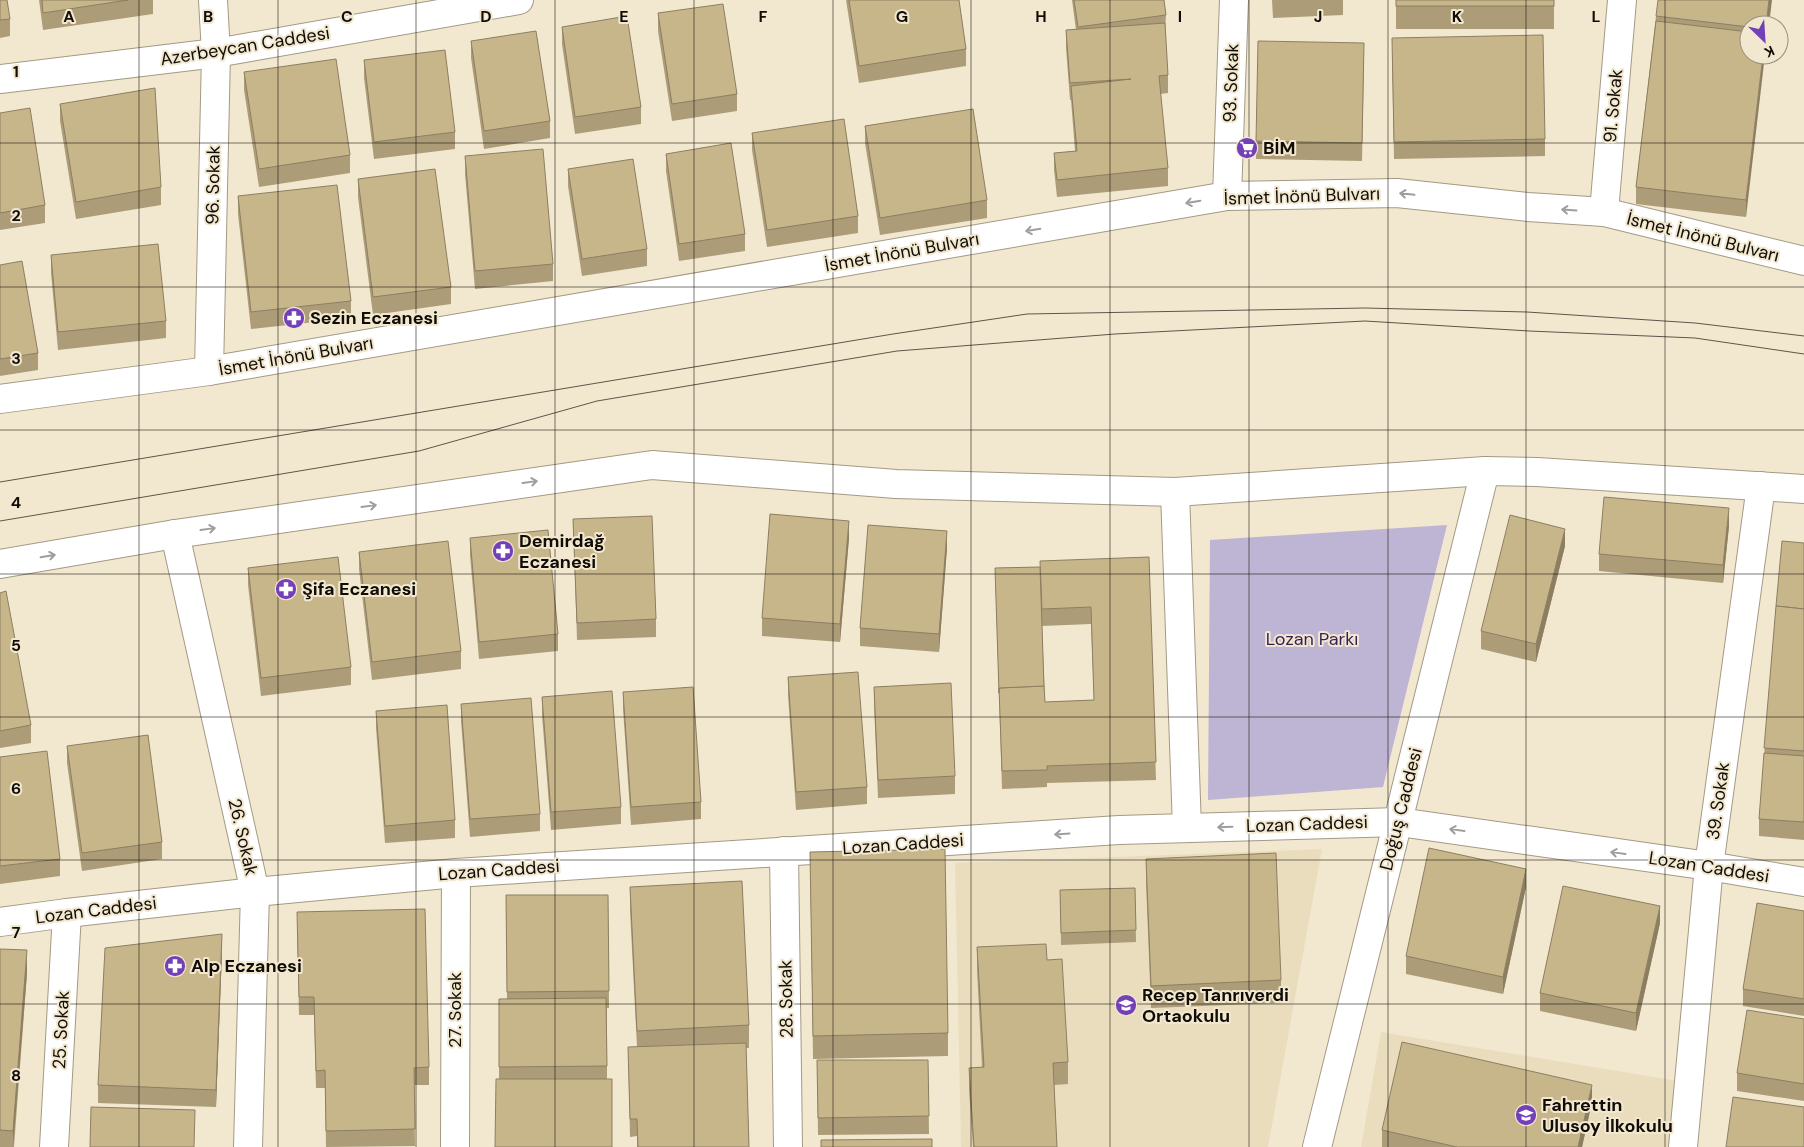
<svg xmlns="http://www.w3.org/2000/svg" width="1804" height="1147" font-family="'DM Sans',sans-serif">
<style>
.built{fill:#eaddbe}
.green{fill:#beb4d3}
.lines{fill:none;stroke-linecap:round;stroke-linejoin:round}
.minor-casing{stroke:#a39a84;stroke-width:30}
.major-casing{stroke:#a39a84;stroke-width:30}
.minor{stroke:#fff;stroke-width:28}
.major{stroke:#fff;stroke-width:28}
.tram{stroke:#5c5649;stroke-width:1}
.wall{fill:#ac9d78;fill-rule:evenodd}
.shaded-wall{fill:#8c7f61}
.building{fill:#c8b68b;stroke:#8c7f61}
.oneway{stroke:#a09e9b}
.grid{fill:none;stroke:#110d06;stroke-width:1;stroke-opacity:0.55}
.labels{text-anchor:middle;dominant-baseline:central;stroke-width:4;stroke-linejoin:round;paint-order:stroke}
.street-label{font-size:18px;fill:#110d06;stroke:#f2e8d0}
.poi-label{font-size:18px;font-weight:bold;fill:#110d06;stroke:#f2e8d0;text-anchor:start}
.park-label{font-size:18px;fill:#341f53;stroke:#f2e8d0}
.grid-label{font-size:16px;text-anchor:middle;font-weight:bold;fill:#110d06;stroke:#f2e8d0;stroke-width:4;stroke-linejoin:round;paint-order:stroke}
</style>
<rect width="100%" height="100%" fill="#f2e8d0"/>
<!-- built -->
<g class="built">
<path d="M1322 849 1268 1147H961L955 863Z"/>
<path d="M1381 1032 1690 1083 1679 1147H1361Z"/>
</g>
<!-- green -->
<path class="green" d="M1447 525 1383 787 1208 800 1210 540Z"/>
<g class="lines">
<!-- minor casing -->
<g class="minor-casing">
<g id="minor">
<path d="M1227 196 1234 0"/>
<path d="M1604 212 1622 0"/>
<path d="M209 371 216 53 213 0"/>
<path d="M1175 492 1187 828"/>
<path d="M175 534 255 892 248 1147"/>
<path d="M784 851 788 1147"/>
<path d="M54 1147 67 913"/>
<path d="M455 1147 456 873"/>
<path d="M1683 1147 1709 866 1761 486"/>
</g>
</g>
<!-- major casing -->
<g class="major-casing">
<g id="major">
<path d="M0 79 216 53 519 0"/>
<path d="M0 399 209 371 1227 196 1397 193 1528 207 1604 212 1804 261"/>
<path d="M0 564 175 534 652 465 896 484 1175 492 1485 471 1537 472 1804 489"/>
<path d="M0 922 67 913 255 892 456 873 1119 830 1399 822 1709 866 1804 882"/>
<path d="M1317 1147 1485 471"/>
</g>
</g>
<!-- minor -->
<use href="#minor" class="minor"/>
<!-- major -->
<use href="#major" class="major"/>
<!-- tram -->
<g class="tram">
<path d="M0 482 893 334 1027 314 1365 308 1527 312 1695 323 1804 336"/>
<path d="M0 521 419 451 597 401 897 351 1115 334 1365 321 1529 331 1695 338 1804 354"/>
</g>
</g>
<!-- wall -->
<g class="wall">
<path d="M0 0 10 19V36L0 38Z"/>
<path d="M39 0H153V14L43 30Z"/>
<path d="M846 0H959L966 49V66L859 83Z"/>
<path d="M1072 0H1164L1166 15 1165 32 1168 75V93L1160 94 1168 168V186L1057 197 1054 170V153L1075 151 1071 100H1070L1066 48V30H1076Z"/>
<path d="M1272 0H1343V15L1273 18Z"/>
<rect x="1396" y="0" width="158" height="29"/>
<path d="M658 13 737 94V111L672 121 658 31Z"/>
<path d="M1656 16 1749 25 1746 217 1636 204V187Z"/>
<path d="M562 27 641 107V124L575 134 562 44Z"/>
<path d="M471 41 550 121V138L484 149 471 58Z"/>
<path d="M1392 55 1545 139V156L1394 159Z"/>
<path d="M364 60 455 132V149L374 159 364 78Z"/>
<path d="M1364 61 1362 161 1256 159V141Z"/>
<path d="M244 72 350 155V173L259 187 244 90Z"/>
<path d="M60 104 161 187V205L76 219 60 121Z"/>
<path d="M0 113 45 205V223L0 230Z"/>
<path d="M865 126 987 200V218L880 235 865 143Z"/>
<path d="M752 133 858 216V233L767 247 752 150Z"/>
<path d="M666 154 745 234V251L679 261 666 171Z"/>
<path d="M465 156 553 264V281L475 289 465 174Z"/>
<path d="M568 169 647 249V266L582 276 568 186Z"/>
<path d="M358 179 451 287V304L373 315 358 197Z"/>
<path d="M238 196 351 301V318L251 329 238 214Z"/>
<path d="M51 255 166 321V338L58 350 51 273Z"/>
<path d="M0 265 38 353V370L0 376Z"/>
<path d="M573 519 656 619V637L577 640Z"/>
<path d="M1729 526 1723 583 1599 571V554Z"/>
<path d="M470 538 558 634V651L479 659 470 555Z"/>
<path d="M849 538 840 642 762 636V618Z"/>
<path d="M1804 543V840L1759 836V819L1776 606Z"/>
<path d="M1565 546 1536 662 1481 649V631Z"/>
<path d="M947 548 939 652 860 646V628Z"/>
<path d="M359 552 461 651V669L372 680 359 569Z"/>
<path d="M1149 557 1156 780 1047 783V787L1002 789 995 568 1040 567ZM1091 624 1094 700 1045 702 1042 626Z"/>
<path d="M248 568 351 667V685L261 696 248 585Z"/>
<path d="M0 593 31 725V743L0 748Z"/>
<path d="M788 677 867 787V804L796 810 788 695Z"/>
<path d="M874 687 955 776V794L878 798 874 705Z"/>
<path d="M623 692 701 802V819L631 825 623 709Z"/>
<path d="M542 697 621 807V824L551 830 542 715Z"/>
<path d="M461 704 540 814V831L470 837 461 721Z"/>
<path d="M376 711 455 820V838L385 843 376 728Z"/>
<path d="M67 746 162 842V859L82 871 67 763Z"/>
<path d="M0 757 60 859V876L0 884Z"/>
<path d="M810 852 948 1033V1056L813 1059Z"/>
<path d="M1146 859 1281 980V1003L1151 1008 1146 882Z"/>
<path d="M630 887 749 1025V1048H746L749 1147H637V1136L630 1137 628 1047H637L630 910Z"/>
<path d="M1526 887 1503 994 1406 974V956Z"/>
<path d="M1135 888 1136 942 1061 945 1060 890Z"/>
<path d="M506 895H608L609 1008H607V1079H499V999H507Z"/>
<path d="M1804 911V1016L1743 1006V989Z"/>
<path d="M1660 923 1636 1031 1540 1011V993Z"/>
<path d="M297 930 429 1067V1085H414L415 1146 326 1147 325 1088H316L314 1015H299Z"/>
<path d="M977 947 1047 960 1068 1062V1084L1054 1085 1057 1147H973L969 1090V1068L982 1067 977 970Z"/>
<path d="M0 949 27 973 14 1147H0Z"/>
<path d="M222 952 216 1107 98 1103V1085Z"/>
<path d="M1804 1019V1101L1737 1091V1073Z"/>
<path d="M817 1060H928L929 1134 818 1135Z"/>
<path d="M1592 1102 1582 1147H1382V1130Z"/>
</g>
<!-- shaded-wall -->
<g class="shaded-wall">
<path d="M1769 0H1772L1769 25H1766Z"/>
<path d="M1763 55H1765L1746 217V200Z"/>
<path d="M1729 508V526L1723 583V565Z"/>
<path d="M849 521V538L840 642V624Z"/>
<path d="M1565 529V546L1536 662V644Z"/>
<path d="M947 531V548L939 652V634Z"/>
<path d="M1526 869V887L1503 994V977Z"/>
<path d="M1660 906V923L1636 1031V1013Z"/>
<path d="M222 934V952L216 1107V1090Z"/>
<path d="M27 950V973L13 1147V1131Z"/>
<path d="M1592 1085V1102L1582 1147H1578Z"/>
</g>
<!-- building -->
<g class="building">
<path d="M0 0H7L10 19 0 20Z"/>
<path d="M42 0H128L43 13Z"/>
<path d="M849 0H959L966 49 859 66Z"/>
<path d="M1074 0H1164L1166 15 1078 27Z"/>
<rect x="1396" y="0" width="158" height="6"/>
<path d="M1658 0H1769L1766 25H1749V27L1656 16Z"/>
<path d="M723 4 737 94 672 104 658 13Z"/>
<path d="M627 16 641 107 575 117 562 27Z"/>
<path d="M1656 21 1749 32V55H1763L1746 200 1636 187Z"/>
<path d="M1165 23 1168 75 1159 76 1168 168 1057 180 1054 153 1077 151 1071 86 1131 79 1070 83 1066 30Z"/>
<path d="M536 31 550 121 484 131 471 41Z"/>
<path d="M1543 35 1545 139 1394 142 1392 38Z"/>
<path d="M1258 41 1364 43 1362 143 1256 141Z"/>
<path d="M445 50 455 132 374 142 364 60Z"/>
<path d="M336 59 350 155 259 169 244 72Z"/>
<path d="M155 88 161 187 76 202 60 104Z"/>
<path d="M30 108 45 205 0 213V113Z"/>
<path d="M973 109 987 200 880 218 865 126Z"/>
<path d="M844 119 858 216 767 230 752 133Z"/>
<path d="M731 143 745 234 679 244 666 154Z"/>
<path d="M543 149 553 264 475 271 465 156Z"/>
<path d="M633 159 647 249 582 259 568 169Z"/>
<path d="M435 169 451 287 373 297 358 179Z"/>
<path d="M337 185 351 301 251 312 238 196Z"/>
<path d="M158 244 166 321 58 332 51 255Z"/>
<path d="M22 261 38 353 0 359V265Z"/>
<path d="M1604 497 1729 508 1723 565 1599 554Z"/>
<path d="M770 514 849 521 840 624 762 618Z"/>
<path d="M1510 515 1565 529 1536 644 1481 631Z"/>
<path d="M652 516 656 619 577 623 573 519Z"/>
<path d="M868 525 947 531 939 634 860 628Z"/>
<path d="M548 530 558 634 479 642 470 538Z"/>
<path d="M448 541 461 651 372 662 359 552Z"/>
<path d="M1782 541 1804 543V609L1776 606Z"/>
<path d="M338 557 351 667 261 678 248 568Z"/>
<path d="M1149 557 1156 762 1047 766V770L1002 771 999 688 1044 686 1045 702 1094 700 1091 607 1042 609 1040 561Z"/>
<path d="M1040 567 1044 686 999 688V693L995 568Z"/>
<path d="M6 591 31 725 0 731V593Z"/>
<path d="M1776 606 1804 609V751L1764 748Z"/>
<path d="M858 672 867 787 796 792 788 677Z"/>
<path d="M951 683 955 776 878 780 874 687Z"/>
<path d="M693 687 701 802 631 807 623 692Z"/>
<path d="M612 691 621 807 551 812 542 697Z"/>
<path d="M531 698 540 814 470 819 461 704Z"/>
<path d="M447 705 455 820 385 826 376 711Z"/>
<path d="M148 735 162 842 82 853 67 746Z"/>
<path d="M47 751 60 859 0 866V757Z"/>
<path d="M1764 753 1804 756V822L1759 819Z"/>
<path d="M1429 848 1526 869 1503 977 1406 956Z"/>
<path d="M945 849 948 1033 813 1036 810 852Z"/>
<path d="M1276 853 1281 980 1151 986 1146 859Z"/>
<path d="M742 881 749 1025 637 1031 630 887Z"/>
<path d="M1563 886 1660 906 1636 1013 1540 993Z"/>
<path d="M1135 888 1136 930 1061 933 1060 890Z"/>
<path d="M506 895H608L609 991 507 992Z"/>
<path d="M1757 903 1804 911V999L1743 989Z"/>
<path d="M425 909 429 1067 414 1068 415 1129 326 1131 325 1070 316 1071 314 997H299L297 912Z"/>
<path d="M222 934 216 1090 98 1085 105 948Z"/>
<path d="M1046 944 1047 960 1062 959 1068 1062 1053 1063 1057 1147H974L969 1068 984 1067 977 947Z"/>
<path d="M0 949 27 950 13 1131 0 1130Z"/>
<path d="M606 998 607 1066 499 1067V999Z"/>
<path d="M1747 1010 1804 1019V1084L1737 1073Z"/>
<path d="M1402 1042 1592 1085 1578 1147H1457L1382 1130Z"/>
<path d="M746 1043 749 1147H638L637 1119H630L628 1047Z"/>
<path d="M817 1060H928L929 1116 818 1118Z"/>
<path d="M496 1079H612V1147H495Z"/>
<path d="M1733 1097 1804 1107V1147H1726Z"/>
<path d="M91 1107 195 1110 194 1147H90Z"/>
<path d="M932 1139V1147H821V1140Z"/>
</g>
<!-- one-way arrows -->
<defs><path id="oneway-shaft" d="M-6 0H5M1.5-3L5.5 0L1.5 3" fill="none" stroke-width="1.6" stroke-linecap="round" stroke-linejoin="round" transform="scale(1.25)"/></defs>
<g class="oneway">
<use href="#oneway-shaft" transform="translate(1407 194) rotate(-174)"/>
<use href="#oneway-shaft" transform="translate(1193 202) rotate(170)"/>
<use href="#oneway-shaft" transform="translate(1569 210) rotate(-176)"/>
<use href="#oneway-shaft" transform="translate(1033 230) rotate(170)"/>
<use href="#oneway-shaft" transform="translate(530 482) rotate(-8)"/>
<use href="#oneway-shaft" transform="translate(369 506) rotate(-8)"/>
<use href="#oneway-shaft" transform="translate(208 529) rotate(-8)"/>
<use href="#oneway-shaft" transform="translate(48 556) rotate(-10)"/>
<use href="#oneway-shaft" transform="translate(1225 827) rotate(178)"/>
<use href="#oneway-shaft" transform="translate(1457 830) rotate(-172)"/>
<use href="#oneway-shaft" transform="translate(1062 834) rotate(176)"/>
<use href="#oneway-shaft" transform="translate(1618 853) rotate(-172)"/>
</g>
<!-- grid -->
<path class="grid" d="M139 0V1147M278 0V1147M416 0V1147M555 0V1147M694 0V1147M833 0V1147M971 0V1147M1110 0V1147M1249 0V1147M1388 0V1147M1526 0V1147M1665 0V1147M0 143H1804M0 287H1804M0 430H1804M0 574H1804M0 717H1804M0 860H1804M0 1004H1804"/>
<!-- icons -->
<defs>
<g id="supermarket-disc" transform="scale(1.125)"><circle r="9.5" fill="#7340b7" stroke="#f2e8d0"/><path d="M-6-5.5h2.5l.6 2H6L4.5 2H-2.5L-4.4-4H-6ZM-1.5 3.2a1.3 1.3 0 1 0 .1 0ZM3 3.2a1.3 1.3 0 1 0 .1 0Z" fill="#fff"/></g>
<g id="pharmacy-disc" transform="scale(1.125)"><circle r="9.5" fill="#7340b7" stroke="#f2e8d0"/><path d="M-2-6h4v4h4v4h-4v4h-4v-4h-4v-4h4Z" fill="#fff"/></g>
<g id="school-disc" transform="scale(1.125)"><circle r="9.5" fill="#7340b7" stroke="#f2e8d0"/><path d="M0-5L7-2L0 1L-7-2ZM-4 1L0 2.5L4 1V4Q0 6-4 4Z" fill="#fff"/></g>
</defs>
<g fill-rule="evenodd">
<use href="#supermarket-disc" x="1247" y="148"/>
<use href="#pharmacy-disc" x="294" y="318"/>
<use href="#pharmacy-disc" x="503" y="551"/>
<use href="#pharmacy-disc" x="286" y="589"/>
<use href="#pharmacy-disc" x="175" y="966"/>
<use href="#school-disc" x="1126" y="1005"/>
<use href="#school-disc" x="1526" y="1115"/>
</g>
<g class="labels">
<!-- street labels -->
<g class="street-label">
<text transform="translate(245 46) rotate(-9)">Azerbeycan Caddesi</text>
<text transform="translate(1231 83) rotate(-88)">93. Sokak</text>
<text transform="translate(1613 106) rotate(-85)">91. Sokak</text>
<text transform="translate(213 185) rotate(-89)">96. Sokak</text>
<text transform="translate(1302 196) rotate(-2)">İsmet İnönü Bulvarı</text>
<text transform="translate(1703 237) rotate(14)">İsmet İnönü Bulvarı</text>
<text transform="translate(902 252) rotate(-10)">İsmet İnönü Bulvarı</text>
<text transform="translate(296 356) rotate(-10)">İsmet İnönü Bulvarı</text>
<text transform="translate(1718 801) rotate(-82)">39. Sokak</text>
<text transform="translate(1401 809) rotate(-76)">Doğuş Caddesi</text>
<text transform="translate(1307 824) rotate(-2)">Lozan Caddesi</text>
<text transform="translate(243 837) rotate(77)">26. Sokak</text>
<text transform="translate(903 844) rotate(-4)">Lozan Caddesi</text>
<text transform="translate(1709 867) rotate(9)">Lozan Caddesi</text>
<text transform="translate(499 870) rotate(-4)">Lozan Caddesi</text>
<text transform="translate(96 910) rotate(-7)">Lozan Caddesi</text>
<text transform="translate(786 999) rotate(-91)">28. Sokak</text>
<text transform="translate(455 1010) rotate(-90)">27. Sokak</text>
<text transform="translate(61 1030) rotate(-87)">25. Sokak</text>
</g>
<!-- poi labels -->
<g class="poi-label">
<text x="1263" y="148">BİM</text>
<text x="310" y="318">Sezin Eczanesi</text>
<text x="519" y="541">Demirdağ<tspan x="519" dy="21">Eczanesi</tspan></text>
<text x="302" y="589">Şifa Eczanesi</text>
<text x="191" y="966">Alp Eczanesi</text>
<text x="1142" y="995">Recep Tanrıverdi<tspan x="1142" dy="21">Ortaokulu</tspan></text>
<text x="1542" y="1105">Fahrettin<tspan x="1542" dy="21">Ulusoy İlkokulu</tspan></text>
</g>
<!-- park labels -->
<g class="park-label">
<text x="1312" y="639">Lozan Parkı</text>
</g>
</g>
<g class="grid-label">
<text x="69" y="22">A</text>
<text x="208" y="22">B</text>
<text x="347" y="22">C</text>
<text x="486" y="22">D</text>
<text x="624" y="22">E</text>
<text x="763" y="22">F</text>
<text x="902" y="22">G</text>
<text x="1041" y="22">H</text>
<text x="1180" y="22">I</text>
<text x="1318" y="22">J</text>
<text x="1457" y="22">K</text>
<text x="1596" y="22">L</text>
<text x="16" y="77">1</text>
<text x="16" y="221">2</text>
<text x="16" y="364">3</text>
<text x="16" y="508">4</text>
<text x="16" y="651">5</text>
<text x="16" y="794">6</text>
<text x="16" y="938">7</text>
<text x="16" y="1081">8</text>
</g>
<!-- north arrow -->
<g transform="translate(1764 40) rotate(155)"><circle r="24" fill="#f2e8d0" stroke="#98907f"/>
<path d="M0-4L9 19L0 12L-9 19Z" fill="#7340b7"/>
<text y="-8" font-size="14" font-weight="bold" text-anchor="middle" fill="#110d06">K</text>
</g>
</svg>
